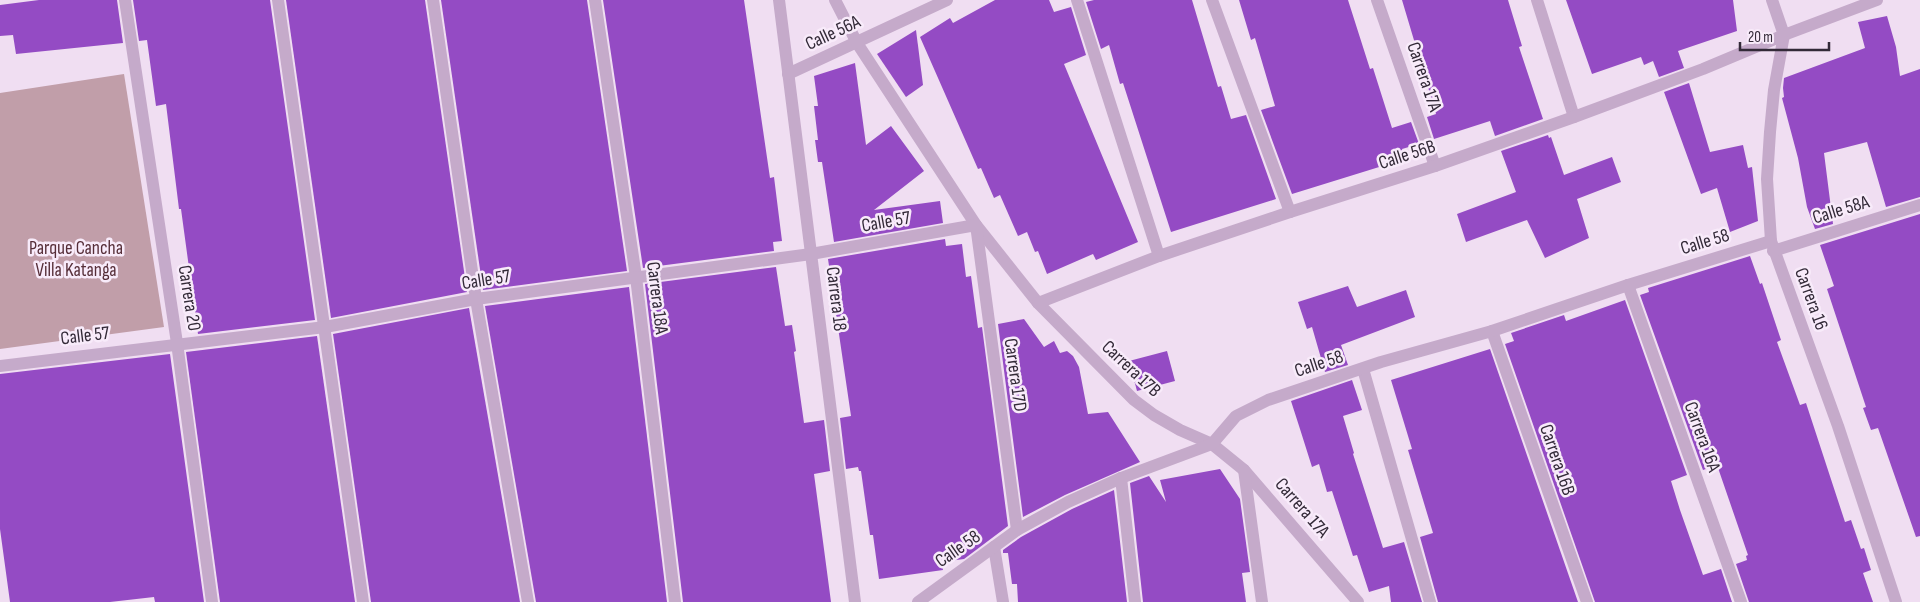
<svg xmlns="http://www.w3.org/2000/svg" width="1920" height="602" font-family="'Sofia Sans Condensed',sans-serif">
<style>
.green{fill:#c19ea9}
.building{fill:#944bc4}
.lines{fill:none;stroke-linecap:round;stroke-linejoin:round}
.minor{stroke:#c5aaca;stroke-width:12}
.labels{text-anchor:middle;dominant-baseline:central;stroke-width:5;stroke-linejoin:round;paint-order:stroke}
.street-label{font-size:19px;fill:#332a38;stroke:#f8ebfa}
.park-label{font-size:19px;fill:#562e38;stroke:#f8ebfa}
</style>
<rect width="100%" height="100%" fill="#f0def2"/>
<!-- green -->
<path class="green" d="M124 74 164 327 0 349V93Z"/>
<!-- building -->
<g class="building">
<path d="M39 0H117L123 43 16 54 13 35 0 36V5Z"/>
<path d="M133 0H270L315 320 198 334 181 209H179L166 104 156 106 147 40 139 41Z"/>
<path d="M286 0H425L467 292 331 318Z"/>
<path d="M441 0H587L627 271 483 290Z"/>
<path d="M603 0H744L770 178 774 177 782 241 773 242 774 251 643 268Z"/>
<path d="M995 0H1049L1054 12 1071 7 1086 55 1064 64 1138 242 1096 260 1093 254 1047 274 1038 251 1035 252 1027 232 1018 236 1000 195 994 198 981 168 978 169 920 37 950 18 953 23Z"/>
<path d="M1094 0H1192L1218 87 1221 86 1231 119 1246 115 1276 199 1171 232 1123 83 1120 84 1109 45 1101 49 1086 2Z"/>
<path d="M1239 0H1348L1370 69 1373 68 1392 128 1411 122 1419 144 1402 149 1405 159 1292 194 1261 110 1275 106 1255 38 1251 40Z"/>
<path d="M1402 0H1508L1522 46 1519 47 1543 119 1495 136 1490 121 1434 139 1427 117 1436 114Z"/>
<path d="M1566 0H1733L1737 31 1678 51 1684 68 1659 77 1653 61 1644 65 1641 57 1592 74Z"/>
<path d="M1887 16 1896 47 1900 76 1920 69V197L1886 207 1867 142 1824 153 1833 224 1815 229 1807 207 1798 158 1782 98 1784 97 1783 88 1784 78 1865 48 1858 22Z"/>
<path d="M916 30 923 85 906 97 877 54Z"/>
<path d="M855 63 866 145 891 126 924 171 874 210 940 201 943 223 834 242 822 162H818L815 140H818L814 106H818L814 76Z"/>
<path d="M1689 83 1710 152 1743 145 1748 168 1752 167 1758 221 1730 232 1717 188 1701 194 1664 92Z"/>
<path d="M1548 135 1549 138 1551 137 1564 175 1612 157 1621 182 1577 199 1589 238 1545 258 1527 220 1466 242 1457 214 1516 192 1501 151Z"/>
<path d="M1920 214V536L1916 537 1878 428 1871 430 1863 408 1866 407 1827 289 1834 286 1820 245Z"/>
<path d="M945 239 946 246 962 244 966 277 971 276 978 328 982 327 1008 526 964 559 942 562 943 570 879 579 873 535H870L861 471H859L858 467 846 469 840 418 851 416 828 259Z"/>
<path d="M1750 256 1760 284 1762 283 1781 340 1777 342 1800 405 1806 403 1845 522 1851 520 1861 549 1864 548 1871 570 1863 573 1873 602H1749L1736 564 1747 560 1746 556 1748 555 1717 465 1703 470 1640 295 1649 292 1648 288Z"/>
<path d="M776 267 785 326 792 325 796 351 794 352 804 423 824 420 830 471 814 474 831 602H683L645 284Z"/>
<path d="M1348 286 1357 307 1406 290 1415 317 1341 345 1348 365 1325 372 1312 327 1307 329 1298 302Z"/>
<path d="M629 287 667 602H536L485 306Z"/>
<path d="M1625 300 1687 475 1671 481 1680 510 1703 575 1721 569 1732 602H1595L1505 344 1514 341 1511 333 1564 315 1566 321Z"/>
<path d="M469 308 520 602H371L333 334Z"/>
<path d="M1024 319 1044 347 1054 341 1060 353 1067 351 1073 356 1079 367 1088 414 1108 412 1140 462 1065 495 1023 517 998 324Z"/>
<path d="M317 336 355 602H220L186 352Z"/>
<path d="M1490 349 1578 602H1438L1420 537 1433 533 1408 450 1412 449 1391 380Z"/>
<path d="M1167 351 1175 381 1137 391 1129 361Z"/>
<path d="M170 354 204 602H155L154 597 110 602H10L0 529V374Z"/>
<path d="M1352 380 1362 410 1343 416 1354 453 1353 454 1383 548 1404 542 1422 602H1391L1389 586 1369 592 1357 555 1353 556 1332 491 1327 492 1319 464 1312 467 1300 429 1291 401Z"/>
<path d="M1220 469 1240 499 1250 572 1242 573 1246 602H1143L1130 483 1149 476 1166 502 1160 480Z"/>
<path d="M1114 490 1127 602H1018L1017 584H1012L1008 553H1003V550L1021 537 1072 509Z"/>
</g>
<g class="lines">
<!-- minor -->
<g class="minor">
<path d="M125 0 177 343 212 602"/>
<path d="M278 0 363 602"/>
<path d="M433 0 476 299 528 602"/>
<path d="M595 0 636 277 675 602"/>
<path d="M779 0 855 602"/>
<path d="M835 0 857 43 976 225 1038 303 1134 400 1154 415 1180 430 1212 444 1244 470 1358 602"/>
<path d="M1077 0 1159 256"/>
<path d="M1212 0 1290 212"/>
<path d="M1377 0 1435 166"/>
<path d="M1537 0 1574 117"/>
<path d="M1772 0 1784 35 1774 90 1770 132 1767 179 1771 241 1838 426 1896 602"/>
<path d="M788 74 947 0"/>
<path d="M1773 251 1920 205"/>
<path d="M1628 285 1741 602"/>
<path d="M1038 303 1159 256 1290 212 1435 166 1574 117 1703 69 1784 35 1877 0"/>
<path d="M1492 331 1587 602"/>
<path d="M0 366 325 327 476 299 811 254 976 225 1017 530"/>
<path d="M1363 369 1430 602"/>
<path d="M1244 470 1262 602"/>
<path d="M1121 478 1135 602"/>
<path d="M994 547 1003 602"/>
<path d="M918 602 1017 530 1068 502 1121 478 1212 444 1236 416 1268 400 1381 362 1492 331 1628 285 1771 241"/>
</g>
</g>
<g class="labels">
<!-- street labels -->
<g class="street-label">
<text transform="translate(833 33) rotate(-25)">Calle 56A</text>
<text transform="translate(1424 77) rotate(71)">Carrera 17A</text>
<text transform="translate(1407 155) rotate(-18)">Calle 56B</text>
<text transform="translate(1841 210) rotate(-17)">Calle 58A</text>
<text transform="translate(886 222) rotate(-10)">Calle 57</text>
<text transform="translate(1705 242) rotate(-17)">Calle 58</text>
<text transform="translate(486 280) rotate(-9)">Calle 57</text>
<text transform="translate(189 298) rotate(81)">Carrera 20</text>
<text transform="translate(657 298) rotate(83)">Carrera 18A</text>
<text transform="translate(836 299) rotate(83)">Carrera 18</text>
<text transform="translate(1811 299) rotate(70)">Carrera 16</text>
<text transform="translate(85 336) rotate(-7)">Calle 57</text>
<text transform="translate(1319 364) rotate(-18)">Calle 58</text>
<text transform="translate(1131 369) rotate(43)">Carrera 17B</text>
<text transform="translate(1015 375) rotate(82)">Carrera 17D</text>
<text transform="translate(1702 437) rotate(70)">Carrera 16A</text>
<text transform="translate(1557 460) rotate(71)">Carrera 16B</text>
<text transform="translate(1302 508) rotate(49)">Carrera 17A</text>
<text transform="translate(958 549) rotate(-35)">Calle 58</text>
</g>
<!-- park labels -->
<g class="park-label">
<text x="76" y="248">Parque Cancha<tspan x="76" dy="22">Villa Katanga</tspan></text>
</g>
</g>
<!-- scale -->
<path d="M1740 42v8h89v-8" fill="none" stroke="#332a38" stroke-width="2.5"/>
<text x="1748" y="42" font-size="15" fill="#332a38" stroke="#f8ebfa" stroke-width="4" paint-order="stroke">20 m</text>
</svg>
